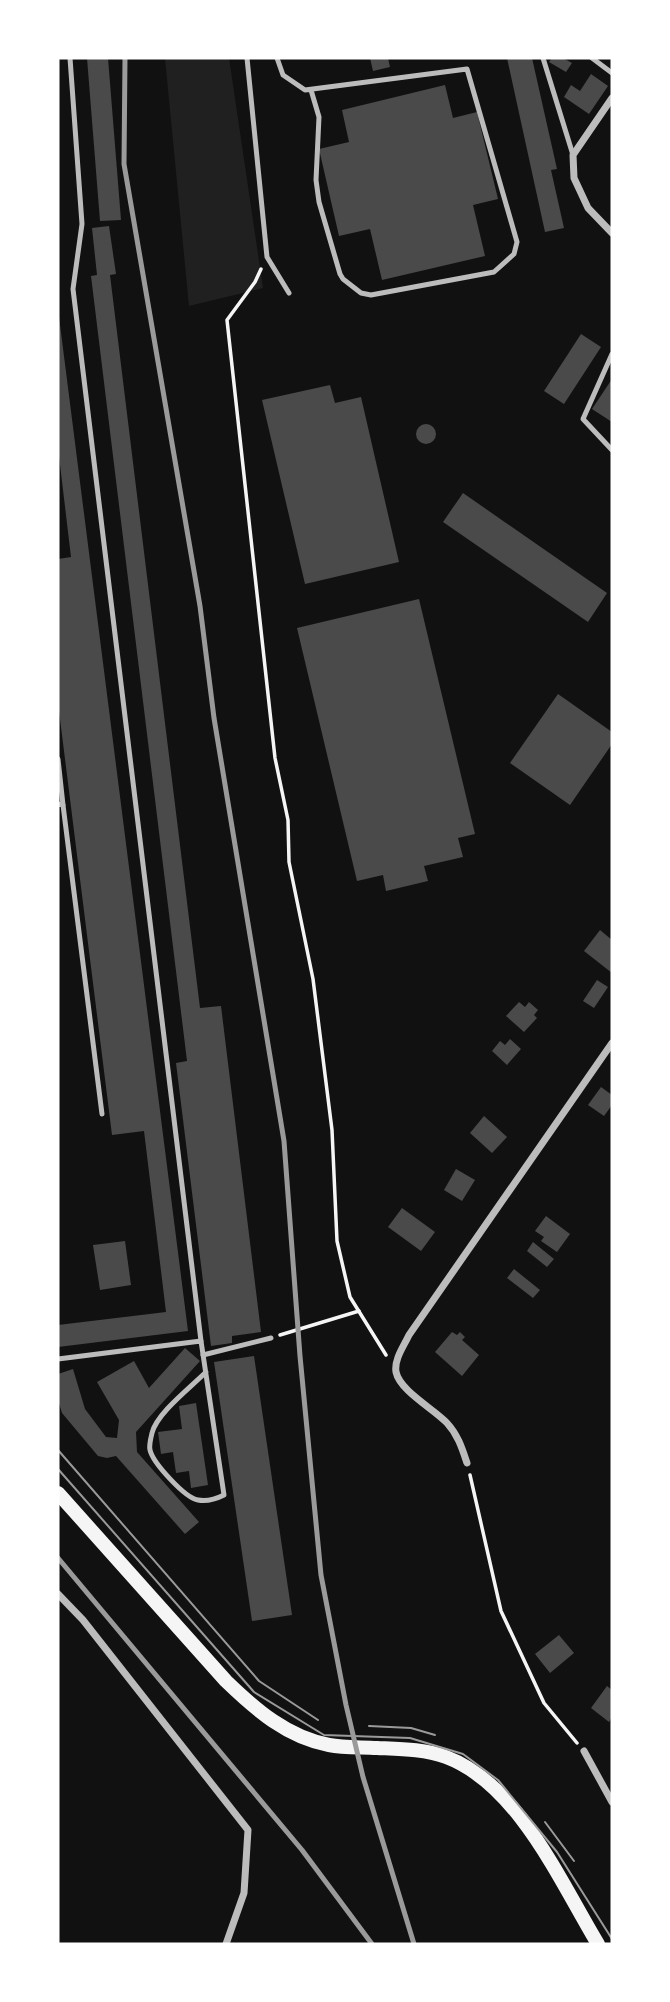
<svg xmlns="http://www.w3.org/2000/svg" width="670" height="2002" font-family="Montserrat,sans-serif">
<style>
.green{fill:#202020}
.building{fill:#4a4a4a}
.lines{fill:none;stroke-linecap:round;stroke-linejoin:round}
.path{stroke:#f5f5f5;stroke-width:3.5}
.service{stroke:#bcbcbc;stroke-width:5}
.minor{stroke:#bcbcbc;stroke-width:7}
.secondary{stroke:#f5f5f5;stroke-width:14}
.tram{stroke:#9a9a9a;stroke-width:2}
.rail{stroke:#9a9a9a;stroke-width:5}
</style>
<rect width="100%" height="100%" fill="#111"/>
<!-- green -->
<path class="green" d="M165 58H229L263 288 189 306Z"/>
<!-- building -->
<g class="building">
<path d="M87 58H108L121 220 100 221Z"/>
<path d="M370 58H388L390 67 373 71Z"/>
<path d="M507 58H532L557 169 551 170 564 228 545 232Z"/>
<path d="M552 58H563L572 63 566 72 549 62Z"/>
<path d="M591 74 608 86 589 114 564 97 571 85 580 91Z"/>
<path d="M445 85 453 118 477 112 498 199 473 205 485 256 382 280 370 229 339 236 319 149 349 142 342 110Z"/>
<path d="M109 226 116 274 110 275 200 1008 221 1006 261 1332 232 1336V1343L211 1346 176 1063 187 1061 91 276 97 275 92 228Z"/>
<path d="M58 309 188 1331 58 1347V1325L166 1312 144 1131 112 1135 58 703V559L71 557 58 448Z"/>
<path d="M581 334 601 347 564 404 544 391Z"/>
<path d="M612 379V422L592 409Z"/>
<path d="M330 385 335 403 361 397 399 562 305 584 262 400Z"/>
<circle cx="426" cy="434" r="10"/>
<path d="M463 493 607 593 588 622 443 522Z"/>
<path d="M419 599 475 834 458 838 463 857 424 866 428 881 386 891 383 875 357 881 297 628Z"/>
<path d="M558 694 612 732V744L570 805 510 763Z"/>
<path d="M600 930 612 940V973L584 951Z"/>
<path d="M597 980 608 987 594 1008 583 1001Z"/>
<path d="M519 1002 525 1007 529 1002 538 1010 534 1015 537 1018 524 1032 506 1016Z"/>
<path d="M510 1039 521 1049 507 1065 492 1051 500 1041 505 1045Z"/>
<path d="M601 1087 612 1095V1105L604 1116 588 1105Z"/>
<path d="M484 1116 507 1137 492 1153 470 1133Z"/>
<path d="M456 1169 475 1180 462 1201 444 1190Z"/>
<path d="M402 1208 435 1232 421 1251 388 1227Z"/>
<path d="M546 1216 570 1234 557 1252 541 1241 544 1237 535 1231Z"/>
<path d="M125 1241 131 1285 100 1290 93 1245Z"/>
<path d="M533 1242 554 1259 547 1267 527 1251Z"/>
<path d="M514 1269 540 1290 533 1298 507 1278Z"/>
<path d="M452 1332 457 1335 460 1332 465 1337 462 1340 479 1355 462 1376 435 1352Z"/>
<path d="M185 1348 200 1361 136 1432 137 1452 199 1522 185 1534 116 1456 107 1458 98 1456 62 1413 58 1400V1374L73 1369 85 1409 106 1437 117 1438 119 1420 97 1382 134 1361 149 1388Z"/>
<path d="M254 1356 292 1615 252 1621 214 1362Z"/>
<path d="M196 1403 208 1485 191 1488 189 1471 176 1473 173 1452 161 1454 158 1432 182 1429 179 1406Z"/>
<path d="M559 1635 574 1653 550 1673 535 1654Z"/>
<path d="M607 1686 612 1690V1717L609 1722 591 1708Z"/>
</g>
<g class="lines">
<!-- path -->
<g class="path">
<path d="M261 269 255 282 227 320 275 758 288 820 289 862 313 979 332 1130 337 1241 350 1297 386 1355"/>
<path d="M280 1335 359 1311"/>
<path d="M470 1475 501 1611 544 1703 577 1743"/>
</g>
<!-- service -->
<g class="service">
<path d="M70 58 82 224 73 289 201 1341"/>
<path d="M247 58 267 257 289 293"/>
<path d="M277 58 283 75 305 90 467 69 517 242 514 254 494 272 371 295 361 293 343 279 340 274 319 202 316 180 319 117 311 90"/>
<path d="M543 58 573 155"/>
<path d="M592 58 612 73"/>
<path d="M612 354 583 419 612 450"/>
<path d="M58 759 63 805"/>
<path d="M58 804 63 805 102 1114"/>
<path d="M203 1355 271 1338"/>
<path d="M58 1359 201 1341 224 1495C216 1499 208 1502 198 1500 185 1498 153 1463 150 1450 149 1446 151 1437 152 1433 157 1413 190 1388 206 1372"/>
</g>
<!-- minor -->
<g class="minor">
<path d="M612 98 573 155 574 178 588 208 612 233"/>
<path d="M467 1463C462 1448 458 1435 447 1423 434 1409 400 1391 396 1372 394 1359 404 1346 409 1335L612 1043"/>
<path d="M58 1594 83 1620 248 1830 244 1893 226 1944"/>
<path d="M584 1751 612 1802"/>
</g>
<!-- secondary -->
<path class="secondary" d="M58 1493 226 1681C256 1710 287 1737 329 1745 344 1748 361 1747 377 1748 400 1749 424 1749 446 1757 518 1784 560 1881 598 1944"/>
<!-- tram -->
<g class="tram">
<path d="M58 1450 259 1681 318 1720"/>
<path d="M58 1469 254 1692 324 1735 410 1738 463 1754 498 1780 557 1852 612 1939"/>
<path d="M369 1726 411 1728 435 1735"/>
<path d="M545 1822 574 1861"/>
</g>
<!-- rail -->
<g class="rail">
<path d="M125 58 124 164 200 606 214 718 284 1141 300 1356 321 1575 346 1705 363 1777 414 1944"/>
<path d="M58 1558 302 1850 372 1944"/>
</g>
</g>
<!-- border -->
<rect width="670" height="2002" fill="none" stroke="#ffffff" stroke-width="119"/>
</svg>
